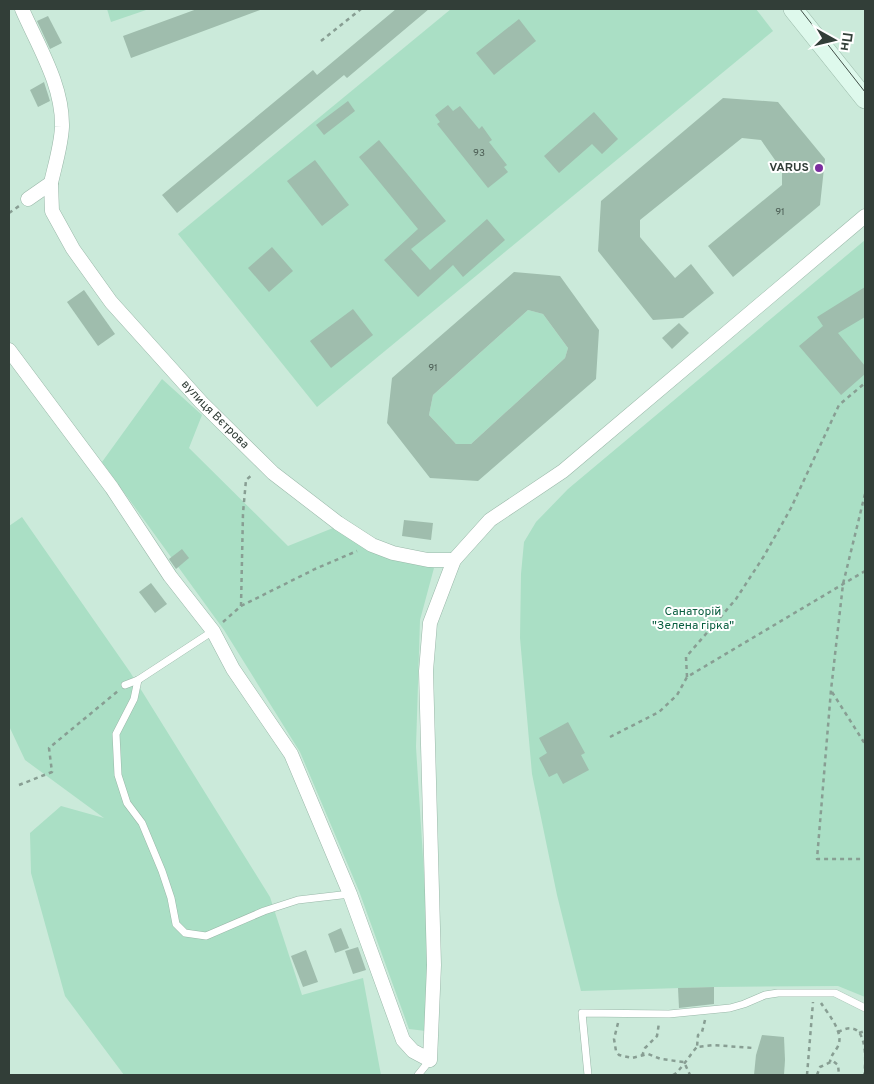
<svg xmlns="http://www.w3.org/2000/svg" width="874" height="1084" font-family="Overpass,sans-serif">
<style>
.green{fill:#aadfc5}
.building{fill:#9fbdad;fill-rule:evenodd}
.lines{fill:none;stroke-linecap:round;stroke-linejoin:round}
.lane-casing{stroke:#9ab8a9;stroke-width:8}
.street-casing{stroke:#9ab8a9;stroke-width:15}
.secondary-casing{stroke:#9ab8a9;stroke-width:20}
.path{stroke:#889e93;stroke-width:2.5;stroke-dasharray:4 4;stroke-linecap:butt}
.lane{stroke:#fff;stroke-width:7}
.street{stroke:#fff;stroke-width:14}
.secondary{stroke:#def9ec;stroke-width:19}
.tram{stroke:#425049;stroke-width:1}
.poi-dot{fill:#7b2e9f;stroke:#fff;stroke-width:2}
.labels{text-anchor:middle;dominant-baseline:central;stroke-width:4;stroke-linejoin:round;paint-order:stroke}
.number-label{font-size:10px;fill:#4d5e55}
.poi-label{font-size:12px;font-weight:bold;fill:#323e38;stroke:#fff;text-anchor:end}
.street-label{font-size:12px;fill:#323e38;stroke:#fff}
.park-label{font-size:12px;fill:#0b5f41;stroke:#fff}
</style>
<rect width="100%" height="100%" fill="#cbeada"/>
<!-- green -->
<g class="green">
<path d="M107 9H149L111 22Z"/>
<path d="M451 9H756L773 31 317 407 178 234Z"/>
<path d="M865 240V997L838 986 714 987 581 991 557 895 532 774 520 638 521 574 524 542 536 522 568 489Z"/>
<path d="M528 310 543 314 568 348 565 358 471 444H456L429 415 433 395Z"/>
<path d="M162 379 202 415 189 448 288 546 333 528 381 554 434 568 420 620 416 747 431 985 426 1031 409 1029 359 891 300 752 224 630 102 462Z"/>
<path d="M22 517 130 672 270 897 302 995 363 978 381 1075H124L65 996 31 873 30 833 61 806 104 818 25 760 9 726V526Z"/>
</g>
<!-- building -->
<g class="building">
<path d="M197 9H260V10L131 58 123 36Z"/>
<path d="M396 9H429L347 78 344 75 177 213 162 195 313 70 317 75Z"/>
<path d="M48 16 62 43 50 49 37 21Z"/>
<path d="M519 19 536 41 494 75 476 53Z"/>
<path d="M44 82 50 101 38 107 30 90Z"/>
<path d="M723 98 778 102 825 159 820 205 733 277 708 246 782 185V170L761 140 742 138 640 220V237L675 278 691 264 714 293 683 318 653 320 598 251 601 201Z"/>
<path d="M348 101 355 111 324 135 316 125Z"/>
<path d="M448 105 453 111 460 106 479 129 482 126 492 140 489 142 507 165 504 167 508 172 488 188 437 124 440 122 435 115Z"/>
<path d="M594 112 618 139 602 154 592 144 559 173 544 156Z"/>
<path d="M379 140 446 221 411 249 430 270 487 219 505 240 463 277 453 265 418 297 384 260 418 229 359 157Z"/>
<path d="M315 160 349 205 322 226 287 181Z"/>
<path d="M272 247 293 271 269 292 248 268Z"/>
<path d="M514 272 560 276 599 330 596 379 478 481 430 478 387 423 392 378ZM528 310 543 314 568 348 565 358 471 444H456L429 415 433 395Z"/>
<path d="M865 287V317L838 333 865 366V374L841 395 799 346 823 326 817 317Z"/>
<path d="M84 290 115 334 98 346 67 302Z"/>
<path d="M353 309 373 335 331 368 310 341Z"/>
<path d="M679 323 689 333 672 349 662 338Z"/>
<path d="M404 520 433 523 431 540 402 536Z"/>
<path d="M182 549 189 558 176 569 169 559Z"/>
<path d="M151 583 167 604 155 613 139 592Z"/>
<path d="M568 722 585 753 581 755 589 770 563 784 557 773 549 777 539 758 547 753 539 738Z"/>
<path d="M341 928 349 948 335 953 328 934Z"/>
<path d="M358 947 366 970 353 974 345 951Z"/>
<path d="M306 950 318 982 303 987 291 956Z"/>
<path d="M714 987V1004L679 1008 678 988Z"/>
<path d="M762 1035 784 1037 785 1060 784 1075H754L756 1055Z"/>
</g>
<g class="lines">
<!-- lane casing -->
<g class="lane-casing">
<g id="lane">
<path d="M138 680 134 699 116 734 118 775 127 803 142 823 162 871 171 898 176 924 185 933 206 936 264 911 298 900 350 894"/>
<path d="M125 685 138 680 213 631"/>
<path d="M418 1075 430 1060"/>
<path d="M588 1075 582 1013 669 1014 730 1008 744 1004 765 995 778 993H835L865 1008"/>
</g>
</g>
<!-- street casing -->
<g class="street-casing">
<g id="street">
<path d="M22 9C38 46 63 85 62 127 61 146 55 165 51 183L28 199"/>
<path id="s1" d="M51 183 52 211 73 249 111 302 201 402 273 473 338 523 372 545 393 553 428 560H454"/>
<path d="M9 350 112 488 170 576 213 631 233 669 291 754 350 894 403 1040 413 1051 430 1060 434 965 426 671 430 623 454 560 490 520 563 471 865 216"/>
</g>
</g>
<!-- secondary casing -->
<g class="secondary-casing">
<path id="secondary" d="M793 9 865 99"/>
</g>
<!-- path -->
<g class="path">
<path d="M321 41 361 9"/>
<path d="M9 213 19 206"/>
<path d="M865 494 843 584 831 690 817 859H865"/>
<path d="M241 606 315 569 357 551"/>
<path d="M223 622 241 606 243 513 246 480 253 474"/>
<path d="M687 677 686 657 736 599 764 556 791 508 839 405 865 383"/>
<path d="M832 692 865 744"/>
<path d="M610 737 659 712 677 695 687 677 865 571"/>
<path d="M19 785 52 772 49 748 118 691"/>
<path d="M821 1003C828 1014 846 1034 837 1048 834 1053 831 1055 830 1062"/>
<path d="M705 1020 702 1032 698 1035 697 1047 713 1045 753 1048"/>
<path d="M618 1023 614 1039 616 1051 619 1055 632 1058 648 1054 661 1059 684 1062 690 1075"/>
<path d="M838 1032C843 1030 848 1027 854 1029 867 1033 866 1064 864 1075"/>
<path d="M859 1033 865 1031"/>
<path d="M642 1056 645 1048 657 1036 659 1023"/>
<path d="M673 1075C679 1073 691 1053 697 1047"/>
<path d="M807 1075 813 1002"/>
<path d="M817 1075 820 1067 833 1061 838 1065 839 1075"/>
</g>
<!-- lane -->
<use href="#lane" class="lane"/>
<!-- street -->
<use href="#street" class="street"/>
<!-- secondary -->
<use href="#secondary" class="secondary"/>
<!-- tram -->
<path class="tram" d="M800 9 865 92"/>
</g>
<!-- markers -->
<circle class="poi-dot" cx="819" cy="168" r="5"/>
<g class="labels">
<!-- number labels -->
<g class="number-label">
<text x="479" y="153">93</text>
<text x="780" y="212">91</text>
<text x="433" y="368">91</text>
</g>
<!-- poi labels -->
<g class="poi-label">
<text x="809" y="168">VARUS</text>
</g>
<!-- street labels -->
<g class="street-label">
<text stroke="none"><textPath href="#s1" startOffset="290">вулиця Вєтрова</textPath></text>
</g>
<!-- park labels -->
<g class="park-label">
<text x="693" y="612">Санаторій<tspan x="693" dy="14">"Зелена гірка"</tspan></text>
</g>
</g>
<!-- border -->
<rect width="874" height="1084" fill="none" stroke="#323e38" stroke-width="20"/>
<!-- north arrow -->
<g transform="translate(834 40) rotate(98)" stroke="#ffffff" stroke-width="4" paint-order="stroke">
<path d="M0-4L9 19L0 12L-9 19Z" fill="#323e38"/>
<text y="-8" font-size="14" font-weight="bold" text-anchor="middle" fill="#323e38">Пн</text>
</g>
</svg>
